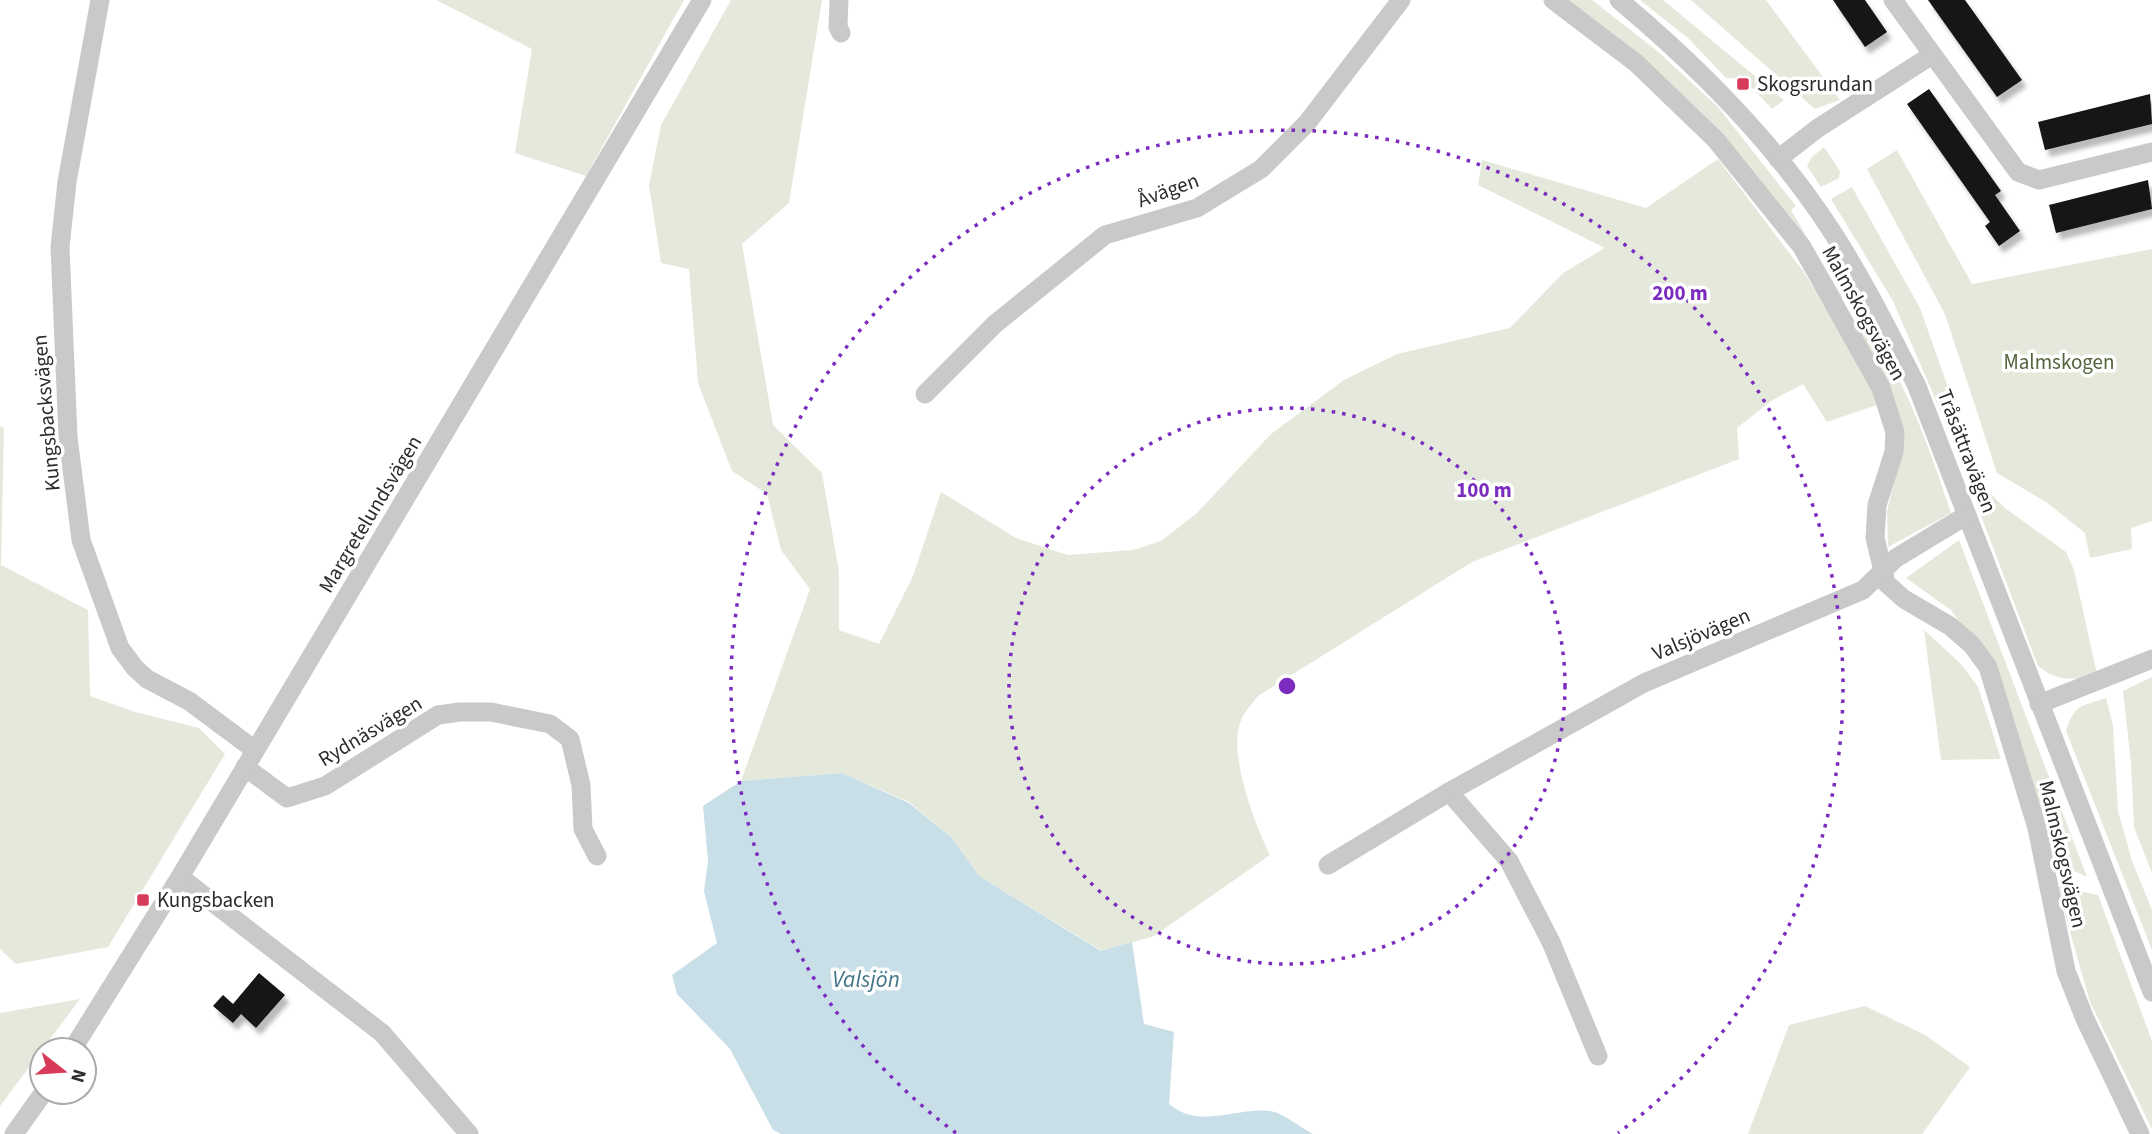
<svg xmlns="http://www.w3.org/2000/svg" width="2152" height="1134" font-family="'Source Sans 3',sans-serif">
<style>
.green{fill:#e4e9db}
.water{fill:#c8dfe8}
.building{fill:#131313;filter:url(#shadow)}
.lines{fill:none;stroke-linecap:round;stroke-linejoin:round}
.minor{stroke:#c9c9c9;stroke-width:19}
.ring{fill:none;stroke:#7b2cbf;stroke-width:3.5;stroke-dasharray:3.5 7}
.poi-dot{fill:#d73b59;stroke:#fff;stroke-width:2.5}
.labels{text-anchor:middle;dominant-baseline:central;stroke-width:7;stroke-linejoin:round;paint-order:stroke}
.poi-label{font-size:21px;fill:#2c2c2c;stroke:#fff;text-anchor:start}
.street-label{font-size:21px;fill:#2c2c2c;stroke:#fff}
.park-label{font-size:21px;fill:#54643e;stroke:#fff}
.water-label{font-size:23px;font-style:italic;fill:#417487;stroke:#fff}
.centre{fill:#7b2cbf;stroke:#fff;stroke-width:3.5}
.ring-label{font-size:21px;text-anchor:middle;font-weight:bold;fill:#7b2cbf;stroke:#fff;stroke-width:7;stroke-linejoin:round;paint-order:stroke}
</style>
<defs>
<filter id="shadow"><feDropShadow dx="4.5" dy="7" stdDeviation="2" flood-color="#0004"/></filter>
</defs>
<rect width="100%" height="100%" fill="#fff"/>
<!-- green -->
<g class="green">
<path d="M436 0H684L586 176 515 153 532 49Z"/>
<path d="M731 0H822L789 203 742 244 773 425 822 473 839 572V630L879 644 913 576 941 492 1016 538 1068 555 1133 550 1161 541 1197 513 1271 434 1344 380 1397 354 1510 328 1563 273 1605 248 1478 185 1482 160 1646 208 1718 159 1803 271 1870 381 1877 405 1827 422 1803 384 1771 401 1737 428 1739 459 1472 562 1258 696C1253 703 1246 710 1242 718 1226 750 1255 825 1270 855L1154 936 1102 951 979 876 952 838 909 802 842 773 741 781 810 589 781 550 767 494 732 471 698 383 689 269 661 263 649 185 661 125Z"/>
<path d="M1564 0H1592L1656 50 1718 107 1796 206 1791 210 1843 298 1837 299 1770 198Z"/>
<path d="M1640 0H1663L1784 100 1772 109 1744 79 1726 78 1689 39Z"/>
<path d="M1691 0H1766L1840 100 1815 109Z"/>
<path d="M1824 147 1840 171 1839 178 1821 187 1807 166 1811 158Z"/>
<path d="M1897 150 1972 284 2152 249V521L2131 528 2132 549 2090 558 2085 533 2046 502 1997 473 1945 314 1867 169Z"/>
<path d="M1852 187 1920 308 1972 455 1989 492 2005 508 2066 552 2074 570 2097 674C2074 681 2058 682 2038 666L1947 426 1893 301 1831 199Z"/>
<path d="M1854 320 1865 323C1906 381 1929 446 1951 513L1888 547 1887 511 1900 460Z"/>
<path d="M0 426 4 428 1 565 88 610 90 696 135 712 199 728 225 754 108 947 16 964 0 949Z"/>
<path d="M1959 540 2087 877 2053 861 1991 666 1951 610 1906 578Z"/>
<path d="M1924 630 1961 664 1978 687 2001 759 1941 760Z"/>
<path d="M2152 677V873L2134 827 2131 763 2123 691Z"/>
<path d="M2106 698 2113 726 2118 811 2132 861 2152 910V950L2066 731C2074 705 2081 706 2106 698Z"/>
<path d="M2057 886 2098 895 2152 1041V1129L2090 1002Z"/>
<path d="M80 999 0 1106V1013Z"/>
<path d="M1865 1006 1925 1035 1970 1067 1922 1134H1748L1789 1025Z"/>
</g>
<!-- water -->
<path class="water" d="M842 773 909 803 952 838 979 876 1101 951 1132 942 1144 1024 1174 1032 1169 1104C1200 1130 1235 1107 1270 1111 1283 1113 1301 1128 1313 1134H781L773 1130 730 1049 677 994 672 975 717 943 704 891 708 861 703 806 741 781Z"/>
<!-- building -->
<g class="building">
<path d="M1833 0H1865L1887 32 1865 47Z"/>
<path d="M1928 0H1965L2022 80 1997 97Z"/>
<path d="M1929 89 2001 191 1995 195 2020 231 1999 246 1985 226 1990 222 1907 104Z"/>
<path d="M2150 94 2152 124 2045 150 2038 122Z"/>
<path d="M2148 180 2152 209 2056 233 2049 205Z"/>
<path d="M259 973 285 995 256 1028 241 1014 233 1023 213 1006 223 995 233 1004Z"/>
</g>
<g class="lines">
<!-- minor -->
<g class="minor">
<path d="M100 0 67 182 60 247 68 437 81 540 120 648 135 668 147 679 189 701 255 750"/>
<path d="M839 0 838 27 841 33"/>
<path d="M1553 0 1636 63 1716 140 1802 247 1881 388 1895 432 1894 452 1877 505 1875 538 1886 583 1904 599 1950 626 1972 645 1988 667 2037 828 2066 971 2085 1019 2140 1134"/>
<path d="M1619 0C1699 67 1774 142 1831 230 1863 279 1889 332 1916 384L2152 992"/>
<path d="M1893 0 2018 172 2039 180 2152 152"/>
<path d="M1778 159 1818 128 1932 55"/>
<path d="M925 394 995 324 1105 235 1197 208 1261 169 1307 123 1401 0"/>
<path d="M2039 704 2152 659"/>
<path d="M245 767 287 798 325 786 438 715 460 712H491L550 724 570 739 581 785 583 829 597 856"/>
<path d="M1449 792 1509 861 1551 942 1598 1056"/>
<path d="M1328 865 1449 792 1644 683 1863 590 1896 558 1967 515"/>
<path d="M180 877 382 1033 469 1134"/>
<path d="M72 1050 180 877 702 0"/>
<path d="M14 1134 44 1092"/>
</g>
</g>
<!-- distance rings -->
<g class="ring">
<circle cx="1287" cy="686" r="278"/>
<path d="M956 1133A556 556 0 1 1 1618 1133"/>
</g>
<!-- markers -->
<g class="poi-dot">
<rect x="1736" y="77" width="14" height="14" rx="3.5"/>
<rect x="136" y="893" width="14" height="14" rx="3.5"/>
</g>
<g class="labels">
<!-- poi labels -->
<g class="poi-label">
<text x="1757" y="84">Skogsrundan</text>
<text x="157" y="900">Kungsbacken</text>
</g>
<!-- street labels -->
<g class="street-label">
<text transform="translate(1168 190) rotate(-20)">Åvägen</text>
<text transform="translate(1864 313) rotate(61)">Malmskogsvägen</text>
<text transform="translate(46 413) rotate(-95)">Kungsbacksvägen</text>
<text transform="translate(1967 451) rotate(69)">Tråsättravägen</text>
<text transform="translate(370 514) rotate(-59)">Margretelundsvägen</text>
<text transform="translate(1701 634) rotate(-23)">Valsjövägen</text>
<text transform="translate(370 731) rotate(-31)">Rydnäsvägen</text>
<text transform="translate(2063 854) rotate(77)">Malmskogsvägen</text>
</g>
<!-- park labels -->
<g class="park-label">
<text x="2059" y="362">Malmskogen</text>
</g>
<!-- water labels -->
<g class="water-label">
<text x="866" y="979">Valsjön</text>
</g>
</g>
<circle cx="1287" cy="686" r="10" class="centre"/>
<g class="ring-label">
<text x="1680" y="300">200 m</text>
<text x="1484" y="497">100 m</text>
</g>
<!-- north arrow -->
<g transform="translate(63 1071) rotate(107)"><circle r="33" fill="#ffffff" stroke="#ababab" stroke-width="2"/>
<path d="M0-5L12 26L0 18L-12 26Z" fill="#d73b59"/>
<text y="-10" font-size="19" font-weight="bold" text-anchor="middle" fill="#2c2c2c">N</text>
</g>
</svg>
